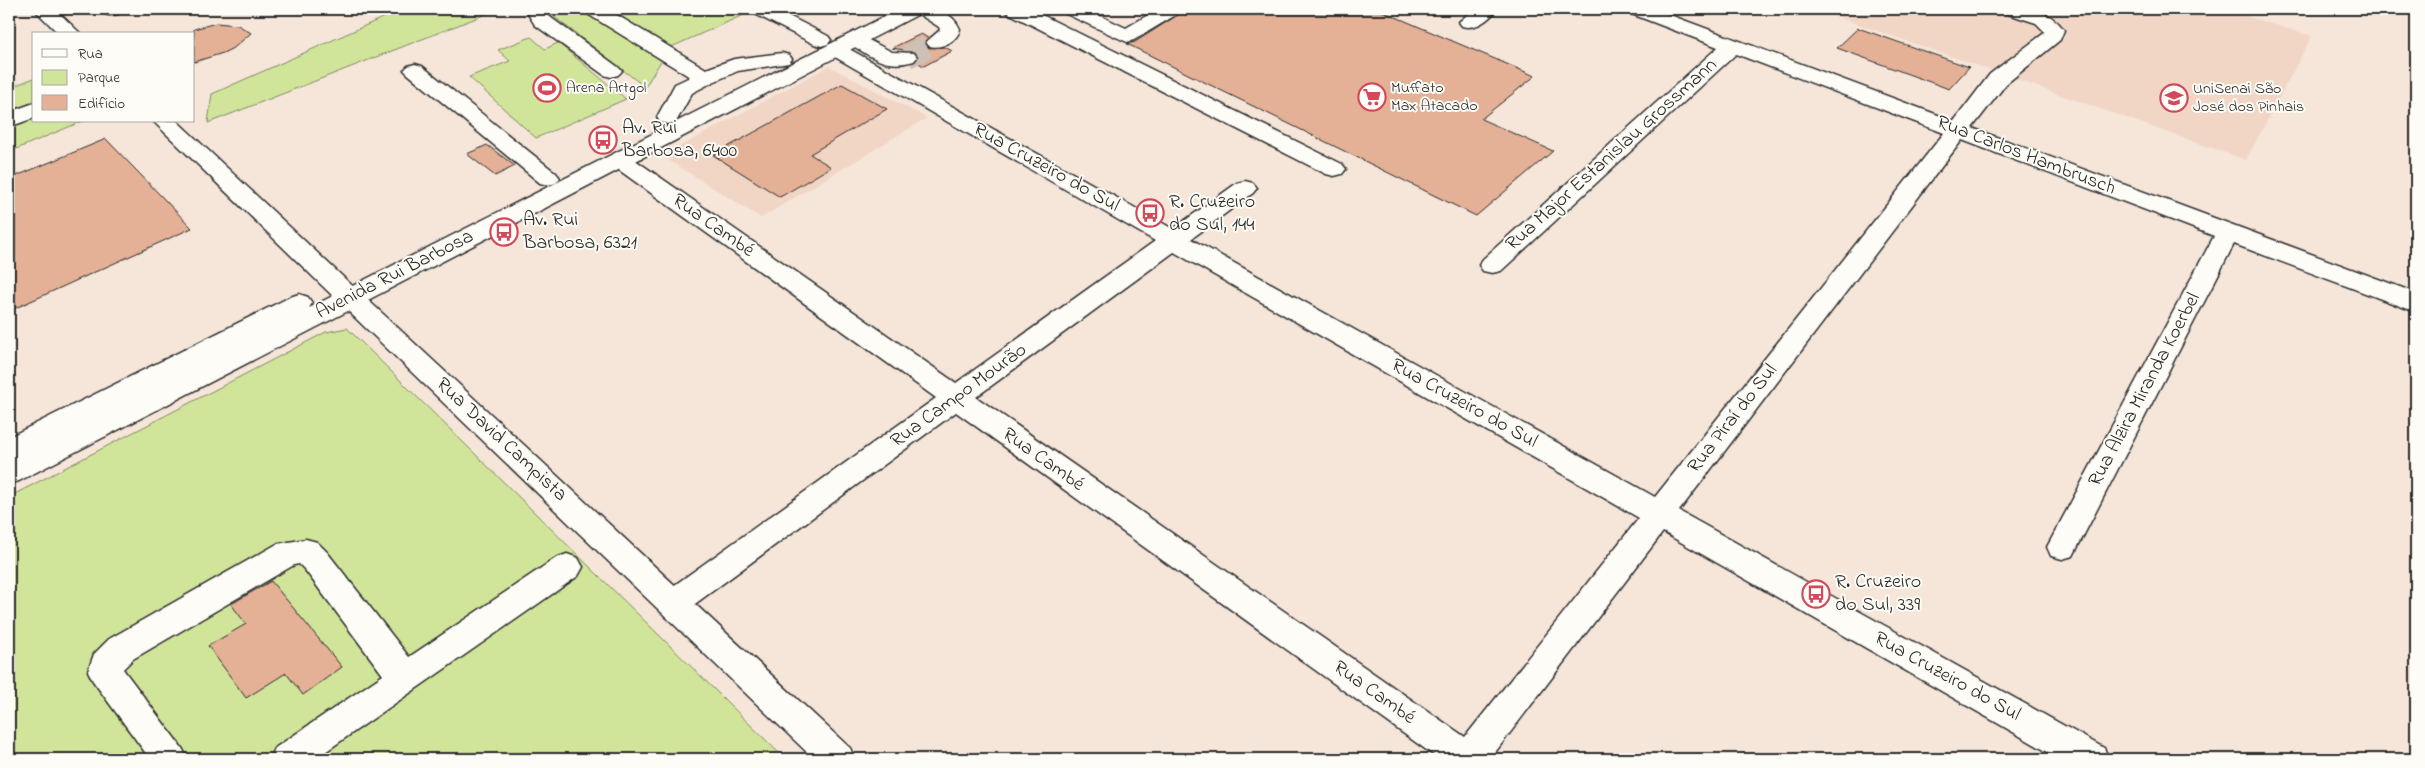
<svg xmlns="http://www.w3.org/2000/svg" width="2425" height="768" font-family="'Indie Flower',sans-serif">
<style>
.built{fill:#f1d6c6}
.green{fill:#d1e59a;stroke:#7e8862}
.building{fill:#e4b196;stroke:#2b2b2b}
.lines{fill:none;stroke-linecap:round;stroke-linejoin:round}
.minor-tunnel{stroke:#cdc1b7;stroke-width:23;stroke-dasharray:23 11;stroke-linecap:butt}
.minor-casing{stroke:#2b2b2b;stroke-width:3}
.major-casing{stroke:#2b2b2b;stroke-width:3}
.minor{fill:#fdfcf7;fill-rule:evenodd}
.major{fill:#fdfcf7;fill-rule:evenodd}
.labels{text-anchor:middle;dominant-baseline:central;stroke-width:4;stroke-linejoin:round;paint-order:stroke}
.far-poi-label{font-size:16px;fill:#2b2b2b;stroke:#fdfcf7;text-anchor:start}
.poi-label{font-size:20px;fill:#2b2b2b;stroke:#fdfcf7;text-anchor:start}
.street-label{font-size:20px;fill:#2b2b2b;stroke:#fdfcf7}
</style>
<rect width="100%" height="100%" fill="#f6e6da"/>
<filter id="ink" filterUnits="userSpaceOnUse"><feTurbulence type="fractalNoise" baseFrequency=".02" numOctaves="2"/><feDisplacementMap in="SourceGraphic" scale="10" xChannelSelector="R" yChannelSelector="G"/><feConvolveMatrix kernelMatrix="1 2 1 2 8 2 1 2 1" color-interpolation-filters="sRGB"/></filter>
<g filter="url(#ink)">
<!-- built -->
<g class="built">
<path d="M1815 9H2222L2312 36 2246 160Z"/>
<path d="M829 66 927 118 761 218 662 156Z"/>
</g>
<!-- green -->
<g class="green">
<path d="M397 9H499L208 123 212 94 398 11Z"/>
<path d="M544 9H757L669 48 645 87Z"/>
<path d="M531 37 545 49 558 43 626 99 536 138 469 77 510 61 498 50Z"/>
<path d="M34 78V121H83L9 152V88Z"/>
<path d="M347 328 785 759H9V497L326 332Z"/>
</g>
<!-- building -->
<g class="building">
<path d="M1187 9H1377L1535 76 1481 119 1553 151 1476 216 1127 44 1135 42Z"/>
<path d="M216 23 238 25 251 33 235 47 223 53 194 62V29Z"/>
<path d="M1858 28 1969 67 1949 89 1837 48Z"/>
<path d="M921 34 928 38 924 42 929 48 945 47 952 51 924 66 916 62 919 57 916 52 892 48Z"/>
<path d="M842 84 887 109 810 154 831 167 780 197 713 155Z"/>
<path d="M106 139 192 228 9 311V179Z"/>
<path d="M487 145 515 166 495 176 467 154Z"/>
<path d="M271 581 342 667 303 695 286 673 246 698 208 646 246 624 231 604Z"/>
</g>
<g class="lines">
<!-- minor-tunnel -->
<path class="minor-tunnel" d="M907 57 936 42"/>
<!-- minor casing -->
<g class="minor-casing">
<g id="minor">
<path d="M34 9H55L81 34H59Z"/>
<path d="M100 9H120L121 10 118 14C110 16 105 16 100 9Z"/>
<path d="M531 9H551L548 14 550 17 618 67 622 71 618 75 611 77 604 75 535 25 528 14Z"/>
<path d="M583 9H607L706 69 734 59 782 53 789 55 792 59 789 63 738 71 713 82 692 93 676 122 668 124 660 122 657 117 675 84 690 77 586 13Z"/>
<path d="M750 9H775L828 36 831 40 828 44 821 46 814 44 753 13Z"/>
<path d="M914 9C932 8 952 10 960 29 957 42 941 49 929 46L926 42 940 30 939 27 917 13Z"/>
<path d="M1005 9H1030L1342 164 1346 169 1342 174 1334 176 1326 174 1008 13Z"/>
<path d="M1061 9H1086L1126 28 1158 9H1182L1179 13 1134 40 1127 42 1064 13Z"/>
<path d="M1474 9H1497C1489 20 1475 30 1462 26L1459 22Z"/>
<path d="M1626 9H1654L1954 121 1990 74 2043 34 2044 31 2036 23 2005 13 2002 9C2027 9 2049 8 2064 30L2060 40 2006 84 1972 128 2416 293V312L2234 244 2073 556 2062 559 2051 556 2047 547 2214 236 1962 140 1679 511 2104 748 2109 759H2060L1663 532 1490 759H1439L956 412 684 612 673 616 662 612 657 603 662 594 936 398 612 165 609 160 612 155 620 153 628 155 956 383 1155 241 828 53 825 49 828 45 835 43 842 45 1173 229 1237 183 1245 181 1253 183 1257 188 1253 193 1191 239 1655 497 1944 133 1736 54 1501 271 1492 273 1483 271 1479 265 1483 259 1718 47 1629 13ZM1174 252 1639 518 1465 737 976 397Z"/>
<path d="M857 34 892 52 914 53 917 57 914 61C886 69 873 58 850 44L847 40 850 36Z"/>
<path d="M415 64 422 66 556 173 560 178 556 183 548 185 540 183 408 74 404 70 408 66Z"/>
<path d="M34 103V118L9 127V112Z"/>
<path d="M153 121H177L359 292 363 298 359 304 350 307 341 304Z"/>
<path d="M306 539 317 542 327 552 409 657 556 558 567 554 578 558 583 567 578 576 315 759H270L275 748 383 675 305 570 299 564 294 565 133 659 123 669 182 748 188 759H150L93 681 88 671 94 654 109 639 277 544Z"/>
</g>
</g>
<!-- major casing -->
<g class="major-casing">
<path id="major" d="M899 9H924L921 13 368 300 850 748 855 759H814L348 311 19 481 9 484V437L290 297 299 294 308 297 312 303 309 308Z"/>
</g>
<!-- minor -->
<use href="#minor" class="minor"/>
<!-- major -->
<use href="#major" class="major"/>
</g>
</g>
<!-- icons -->
<defs>
<g id="stadium-ring" transform="scale(1.4375)"><circle r="9.5" fill="#fdfcf7" stroke="#d1495b" stroke-width="1.5"/><path d="M0-5a6.5 5 0 1 0 0 10a6.5 5 0 1 0 0-10ZM-3.5-1.8h7v3.6h-7Z" fill="#d1495b"/></g>
<g id="supermarket-ring" transform="scale(1.4375)"><circle r="9.5" fill="#fdfcf7" stroke="#d1495b" stroke-width="1.5"/><path d="M-6-5.5h2.5l.6 2H6L4.5 2H-2.5L-4.4-4H-6ZM-1.5 3.2a1.3 1.3 0 1 0 .1 0ZM3 3.2a1.3 1.3 0 1 0 .1 0Z" fill="#d1495b"/></g>
<g id="university-ring" transform="scale(1.4375)"><circle r="9.5" fill="#fdfcf7" stroke="#d1495b" stroke-width="1.5"/><path d="M0-5L7-2L0 1L-7-2ZM-4 1L0 2.5L4 1V4Q0 6-4 4Z" fill="#d1495b"/></g>
<g id="bus-ring" transform="scale(1.4375)"><circle r="9.5" fill="#fdfcf7" stroke="#d1495b" stroke-width="1.5"/><path d="M-5-6H5V4H4V6H2V4H-2V6H-4V4H-5ZM-3.5-4V0h7V-4ZM-3.5 1.2v1.5H-2V1.2ZM2 1.2v1.5H3.5V1.2Z" fill="#d1495b"/></g>
</defs>
<g fill-rule="evenodd">
<use href="#stadium-ring" x="547" y="88"/>
<use href="#supermarket-ring" x="1372" y="97"/>
<use href="#university-ring" x="2174" y="98"/>
<use href="#bus-ring" x="603" y="140"/>
<use href="#bus-ring" x="1150" y="213"/>
<use href="#bus-ring" x="504" y="232"/>
<use href="#bus-ring" x="1816" y="594"/>
</g>
<g class="labels">
<!-- far-poi labels -->
<g class="far-poi-label">
<text x="566" y="88">Arena Artgol</text>
<text x="1391" y="88">Muffato<tspan x="1391" dy="18">Max Atacado</tspan></text>
<text x="2193" y="89">UniSenai São<tspan x="2193" dy="18">José dos Pinhais</tspan></text>
</g>
<!-- poi labels -->
<g class="poi-label">
<text x="622" y="128">Av. Rui<tspan x="622" dy="23">Barbosa, 6400</tspan></text>
<text x="1169" y="202">R. Cruzeiro<tspan x="1169" dy="23">do Sul, 144</tspan></text>
<text x="523" y="220">Av. Rui<tspan x="523" dy="23">Barbosa, 6321</tspan></text>
<text x="1835" y="582">R. Cruzeiro<tspan x="1835" dy="23">do Sul, 339</tspan></text>
</g>
<!-- street labels -->
<g class="street-label">
<text transform="translate(1612 155) rotate(-42)">Rua Major Estanislau Grossmann</text>
<text transform="translate(2026 156) rotate(21)">Rua Carlos Hambrusch</text>
<text transform="translate(1046 168) rotate(29)">Rua Cruzeiro do Sul</text>
<text transform="translate(713 226) rotate(35)">Rua Cambé</text>
<text transform="translate(395 275) rotate(-27)">Avenida Rui Barbosa</text>
<text transform="translate(2145 390) rotate(-62)">Rua Alzira Miranda Koerbel</text>
<text transform="translate(959 396) rotate(-36)">Rua Campo Mourão</text>
<text transform="translate(1464 404) rotate(29)">Rua Cruzeiro do Sul</text>
<text transform="translate(1733 419) rotate(-52)">Rua Piraí do Sul</text>
<text transform="translate(501 440) rotate(43)">Rua David Campista</text>
<text transform="translate(1043 460) rotate(35)">Rua Cambé</text>
<text transform="translate(1947 677) rotate(29)">Rua Cruzeiro do Sul</text>
<text transform="translate(1374 693) rotate(35)">Rua Cambé</text>
</g>
</g>
<!-- margin -->
<rect width="2425" height="768" fill="none" stroke="#fdfcf7" stroke-width="30"/>
<rect x="15" y="15" width="2395" height="738" fill="none" stroke="#2b2b2b" stroke-width="2" filter="url(#ink)"/>
<!-- legend -->
<rect x="32" y="32" width="162" height="90" fill="#fdfcf7" stroke="#a9a8a5"/>
<rect x="42" y="49" width="25" height="8" fill="#fdfcf7" stroke="#a9a8a5"/>
<text x="78" y="58" font-size="15" fill="#2b2b2b">Rua</text>
<rect x="42" y="70" width="25" height="15" fill="#d1e59a" stroke="#a9a8a5"/>
<text x="78" y="82" font-size="15" fill="#2b2b2b">Parque</text>
<rect x="42" y="95" width="25" height="15" fill="#e4b196" stroke="#a9a8a5"/>
<text x="78" y="108" font-size="15" fill="#2b2b2b">Edifício</text>
</svg>
